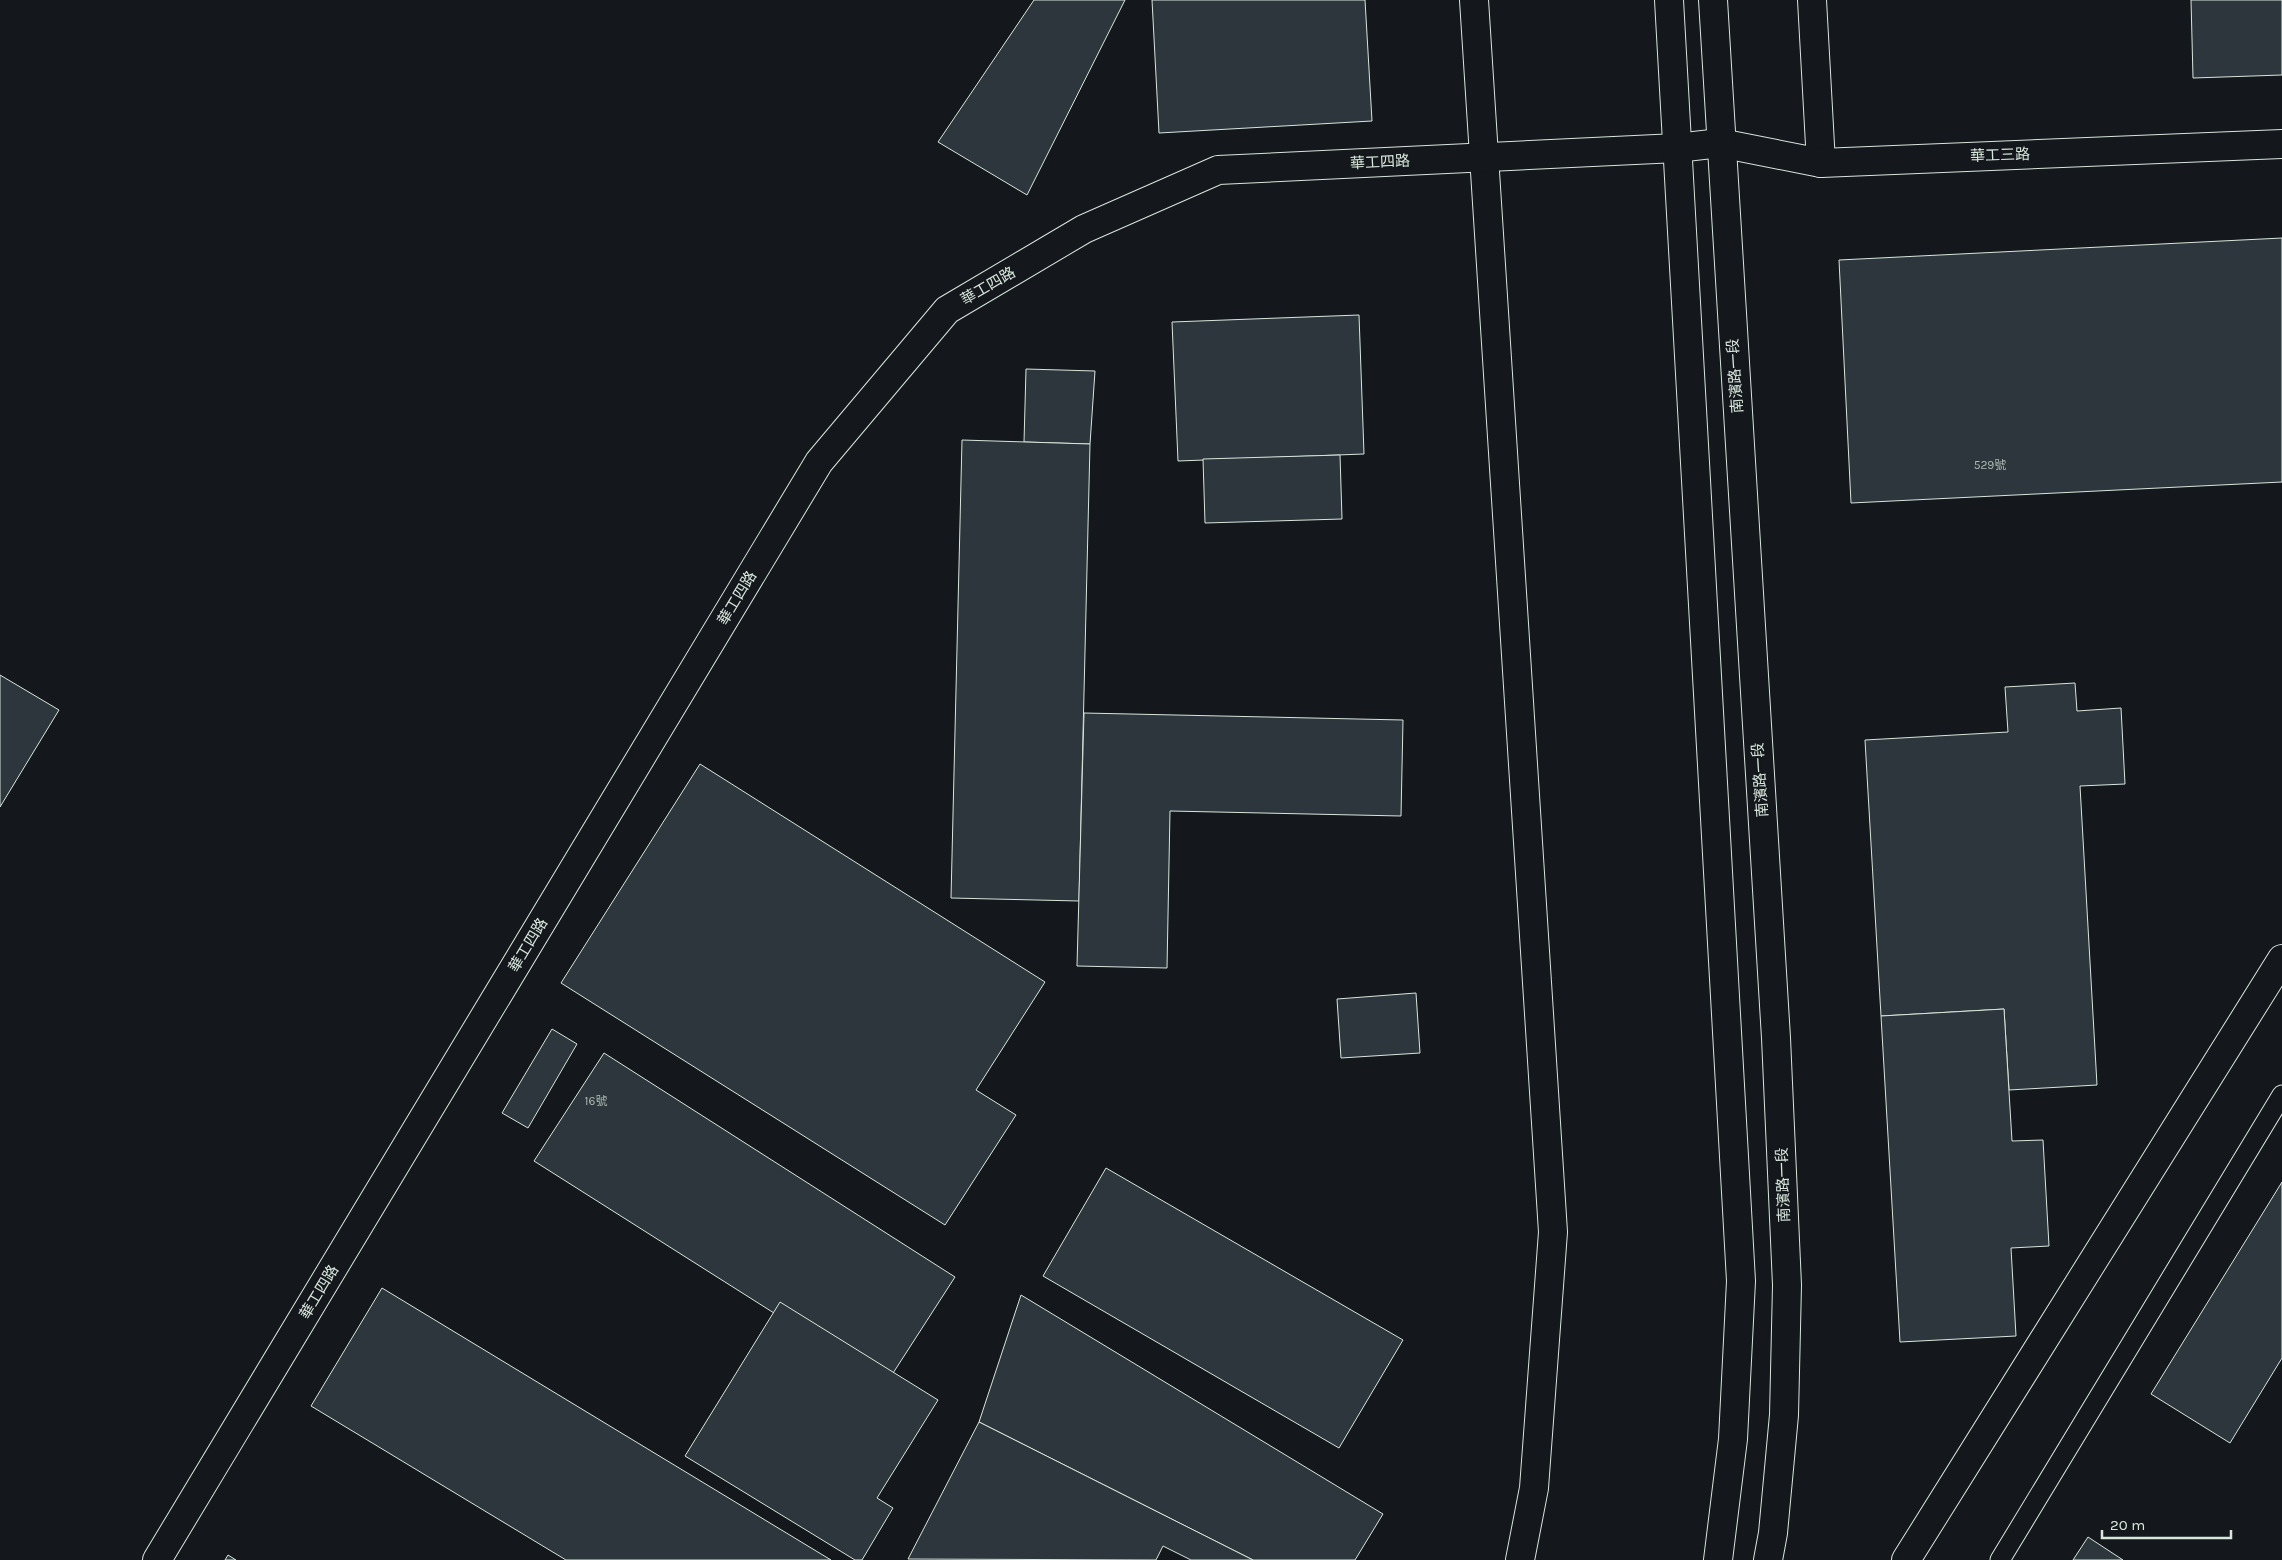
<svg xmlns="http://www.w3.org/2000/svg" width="2282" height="1560" font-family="Karla,'Noto Sans TC',sans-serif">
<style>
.building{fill:#2c363c;stroke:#d8e6dc}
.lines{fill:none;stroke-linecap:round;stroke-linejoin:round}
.lane-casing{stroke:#d8e6dc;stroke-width:21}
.street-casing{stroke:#d8e6dc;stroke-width:30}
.secondary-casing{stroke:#d8e6dc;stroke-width:30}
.lane{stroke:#14181c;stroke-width:19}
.street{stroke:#14181c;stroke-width:28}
.secondary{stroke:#14181c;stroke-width:28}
.labels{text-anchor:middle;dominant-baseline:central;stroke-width:4;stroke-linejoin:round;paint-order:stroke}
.number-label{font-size:12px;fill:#adbab4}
.street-label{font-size:15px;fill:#d8e6dc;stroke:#14181c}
</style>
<rect width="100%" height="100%" fill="#14181c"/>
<!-- building -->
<g class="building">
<path d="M1034 0H1125L1027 195 938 142Z"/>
<path d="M1152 0H1365L1372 121 1159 133Z"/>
<path d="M2191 0H2282V75L2193 78Z"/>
<path d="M2282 238V482L1851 503 1839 260Z"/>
<path d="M1359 315 1364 454 1178 461 1172 322Z"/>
<path d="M1026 369 1095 371 1090 444 1024 442Z"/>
<path d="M962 440 1090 444 1079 901 951 898Z"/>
<path d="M1340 455 1342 519 1205 523 1203 459Z"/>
<path d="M0 675 59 710 0 807Z"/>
<path d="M2075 683 2077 711 2121 708 2125 784 2080 786 2097 1085 2009 1090 2004 1009 1881 1016 1865 740 2008 732 2005 687Z"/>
<path d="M1084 713 1403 720 1401 816 1170 811 1167 968 1077 966Z"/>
<path d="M700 764 1045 982 976 1090 1016 1115 945 1225 561 983Z"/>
<path d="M1416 993 1420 1053 1341 1058 1337 999Z"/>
<path d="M2004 1009 2012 1141 2043 1140 2049 1246 2011 1248 2016 1336 1900 1342 1881 1016Z"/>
<path d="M552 1029 577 1044 528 1128 502 1113Z"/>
<path d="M604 1053 955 1277 886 1384 534 1161Z"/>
<path d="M1106 1168 1403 1340 1339 1448 1043 1276Z"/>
<path d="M2282 1182V1358L2230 1443 2151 1394Z"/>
<path d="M382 1288 831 1560H566L311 1406Z"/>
<path d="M1021 1295 1383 1514 1355 1560H1253L979 1422Z"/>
<path d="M780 1302 938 1400 877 1498 893 1508 862 1560H855L685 1456Z"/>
<path d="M979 1422 1253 1560H1191L1163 1546 1156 1560 908 1559Z"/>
<path d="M2088 1537 2123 1560H2073Z"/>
<path d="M228 1555 236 1560H225Z"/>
</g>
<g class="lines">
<!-- lane casing -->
<g class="lane-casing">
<path id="lane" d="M2000 1560 2282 1095"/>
</g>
<!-- street casing -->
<g class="street-casing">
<g id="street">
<path d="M1474 0 1553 1232 1534 1488 1520 1560"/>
<path d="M1812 0 1821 163"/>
<path d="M157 1560 819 462 947 310 1084 229 1218 170 1677 148 1720 143 1821 163 2282 144"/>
<path d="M1906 1560 2282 959"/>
</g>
</g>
<!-- secondary casing -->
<g class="secondary-casing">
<g id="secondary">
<path d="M1669 0 1741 1281 1733 1439 1718 1560"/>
<path d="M1713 0 1776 1038 1787 1285 1784 1415 1773 1533 1768 1560"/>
</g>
</g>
<!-- lane -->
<use href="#lane" class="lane"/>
<!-- street -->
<use href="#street" class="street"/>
<!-- secondary -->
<use href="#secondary" class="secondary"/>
</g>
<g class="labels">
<!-- number labels -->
<g class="number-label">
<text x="1990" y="465">529號</text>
<text x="596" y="1101">16號</text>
</g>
<!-- street labels -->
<g class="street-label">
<text transform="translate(2000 155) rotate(-2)">華工三路</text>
<text transform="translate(1380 162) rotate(-3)">華工四路</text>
<text transform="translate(988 286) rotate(-30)">華工四路</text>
<text transform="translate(1735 376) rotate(-94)">南濱路一段</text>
<text transform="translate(737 598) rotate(-59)">華工四路</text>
<text transform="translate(1760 780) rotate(-94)">南濱路一段</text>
<text transform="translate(528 945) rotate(-59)">華工四路</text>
<text transform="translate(1783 1185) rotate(-92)">南濱路一段</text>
<text transform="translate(319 1292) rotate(-59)">華工四路</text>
</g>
</g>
<!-- scale -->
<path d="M2102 1530v8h129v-8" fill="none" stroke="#d8e6dc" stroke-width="2.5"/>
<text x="2110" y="1530" font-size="15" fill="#d8e6dc" stroke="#14181c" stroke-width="4" paint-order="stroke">20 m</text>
</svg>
